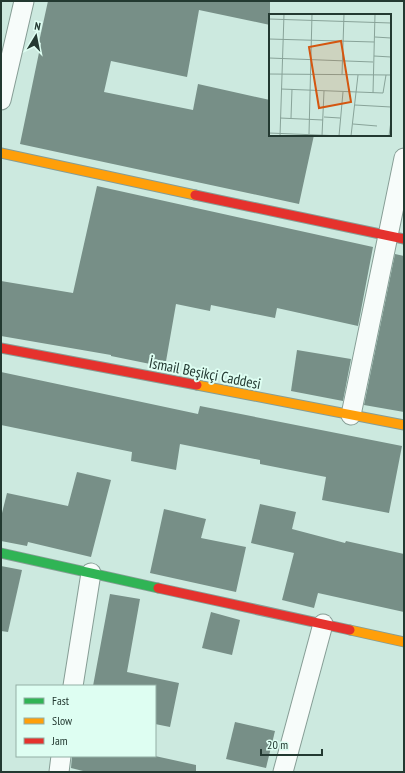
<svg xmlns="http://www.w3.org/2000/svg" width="405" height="773" font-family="'PT Sans Narrow',sans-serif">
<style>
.building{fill:#778f87}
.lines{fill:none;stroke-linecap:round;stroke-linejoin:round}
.street-casing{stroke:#869d95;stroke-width:21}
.fast-casing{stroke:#869d95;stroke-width:11}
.slow-casing{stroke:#869d95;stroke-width:11}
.jam-casing{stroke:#869d95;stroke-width:11}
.street{stroke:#f7fcfa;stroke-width:19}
.fast{stroke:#30b455;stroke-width:9}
.slow{stroke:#ff9f0a;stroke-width:9}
.jam{stroke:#e5322d;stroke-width:9}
.labels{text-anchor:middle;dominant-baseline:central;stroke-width:4;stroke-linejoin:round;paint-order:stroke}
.street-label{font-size:15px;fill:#233931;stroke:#defef2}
.inset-road{fill:none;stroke:#88a399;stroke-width:1}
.view{fill:#d45610;fill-opacity:0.15;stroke:#d45610;stroke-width:2}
.inset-edge{fill:none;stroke:#233931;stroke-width:2}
</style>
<rect width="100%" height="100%" fill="#cce9df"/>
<!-- building -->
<g class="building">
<path d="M48 1H270V25L199 10 187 77 111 61 104 92 193 110 198 84 270 100V135H314L299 204 20 144 41 43 39 42Z"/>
<path d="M97 186 373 247 358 326 277 308 275 318 211 305 210 311 176 304 165 367 111 356V355L1 336V281L73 293Z"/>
<path d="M395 254 404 256V412L364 405Z"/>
<path d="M297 350 351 359 343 401 291 391Z"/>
<path d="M1 372 198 414 200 406 402 446 389 513 322 500 326 477 260 464V460L180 444 176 470 131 461 132 452 1 425Z"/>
<path d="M77 472 111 480 91 557 28 542 27 546 1 541V517L7 493 68 506Z"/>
<path d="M260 504 296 512 292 529 345 543 346 541 404 554V612L318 593 314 608 282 600 294 553 251 543Z"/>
<path d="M164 509 206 519 201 538 246 547 236 592 150 573Z"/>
<path d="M1 566 22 570 8 632 1 631Z"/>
<path d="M110 594 140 599 127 672 179 683 170 727 155 724V686H93Z"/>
<path d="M211 612 240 620 232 655 202 648Z"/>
<path d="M235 722 275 731 266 768 226 759Z"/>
<path d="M72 756H155L196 765V772H87L71 768Z"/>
</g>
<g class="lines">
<!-- street casing -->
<g class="street-casing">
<g id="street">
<path d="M1 100 24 1"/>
<path d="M351 415 404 158"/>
<path d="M73 686 91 573"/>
<path d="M59 772 61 756"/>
<path d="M283 772 323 624"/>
</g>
</g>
<!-- fast casing -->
<g class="fast-casing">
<path id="fast" d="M1 553 158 588"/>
</g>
<!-- slow casing -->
<g class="slow-casing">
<g id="slow">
<path d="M1 153 195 195"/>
<path d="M197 385 404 425"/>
<path d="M350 630 404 642"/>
</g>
</g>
<!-- jam casing -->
<g class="jam-casing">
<g id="jam">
<path d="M195 195 404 239"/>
<path d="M1 348 197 385"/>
<path d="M158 588 350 630"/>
</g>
</g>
<!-- street -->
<use href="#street" class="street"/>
<!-- fast -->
<use href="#fast" class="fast"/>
<!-- slow -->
<use href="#slow" class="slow"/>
<!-- jam -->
<use href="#jam" class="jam"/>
</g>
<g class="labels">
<!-- street labels -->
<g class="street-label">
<text transform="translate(205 373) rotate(11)">İsmail Beşikçi Caddesi</text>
</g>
</g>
<!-- overview -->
<g transform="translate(269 14)">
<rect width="122" height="122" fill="#cce9df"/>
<path class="inset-road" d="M0 5 122 9M106 23 122 24M0 25 105 28M105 42 122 43M0 44 104 48M0 60 122 61M73 61 75 0M12 75 114 79 117 61M104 79 106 0M86 91 122 93M55 103 71 104M11 104 54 106M22 104 23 75M84 110 108 112M0 119 73 122M40 120 43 0M11 122 15 0M53 122 55 77M70 122 74 78M82 122 89 61M120 122 122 107"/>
<path class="view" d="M72 27 82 88 50 94 40 33Z"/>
<rect width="122" height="122" class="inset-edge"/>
</g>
<!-- border -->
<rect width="405" height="773" fill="none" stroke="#233931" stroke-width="4"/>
<!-- legend -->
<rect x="16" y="685" width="140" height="72" fill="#defef2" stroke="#93afa5"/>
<rect x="24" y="698" width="20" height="6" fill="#30b455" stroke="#93afa5"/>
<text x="52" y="705" font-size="12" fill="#233931">Fast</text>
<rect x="24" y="718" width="20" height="6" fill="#ff9f0a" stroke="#93afa5"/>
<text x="52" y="725" font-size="12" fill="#233931">Slow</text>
<rect x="24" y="738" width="20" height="6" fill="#e5322d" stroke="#93afa5"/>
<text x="52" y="745" font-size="12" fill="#233931">Jam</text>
<!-- north arrow -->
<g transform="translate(36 36) rotate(10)" stroke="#defef2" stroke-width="3" paint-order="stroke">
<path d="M0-3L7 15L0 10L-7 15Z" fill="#233931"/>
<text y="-6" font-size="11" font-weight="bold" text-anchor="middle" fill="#233931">N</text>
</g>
<!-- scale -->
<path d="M261 749v6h61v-6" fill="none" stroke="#233931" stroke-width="2"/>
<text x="267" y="749" font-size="12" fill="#233931" stroke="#defef2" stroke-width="3" paint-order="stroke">20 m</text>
</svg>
